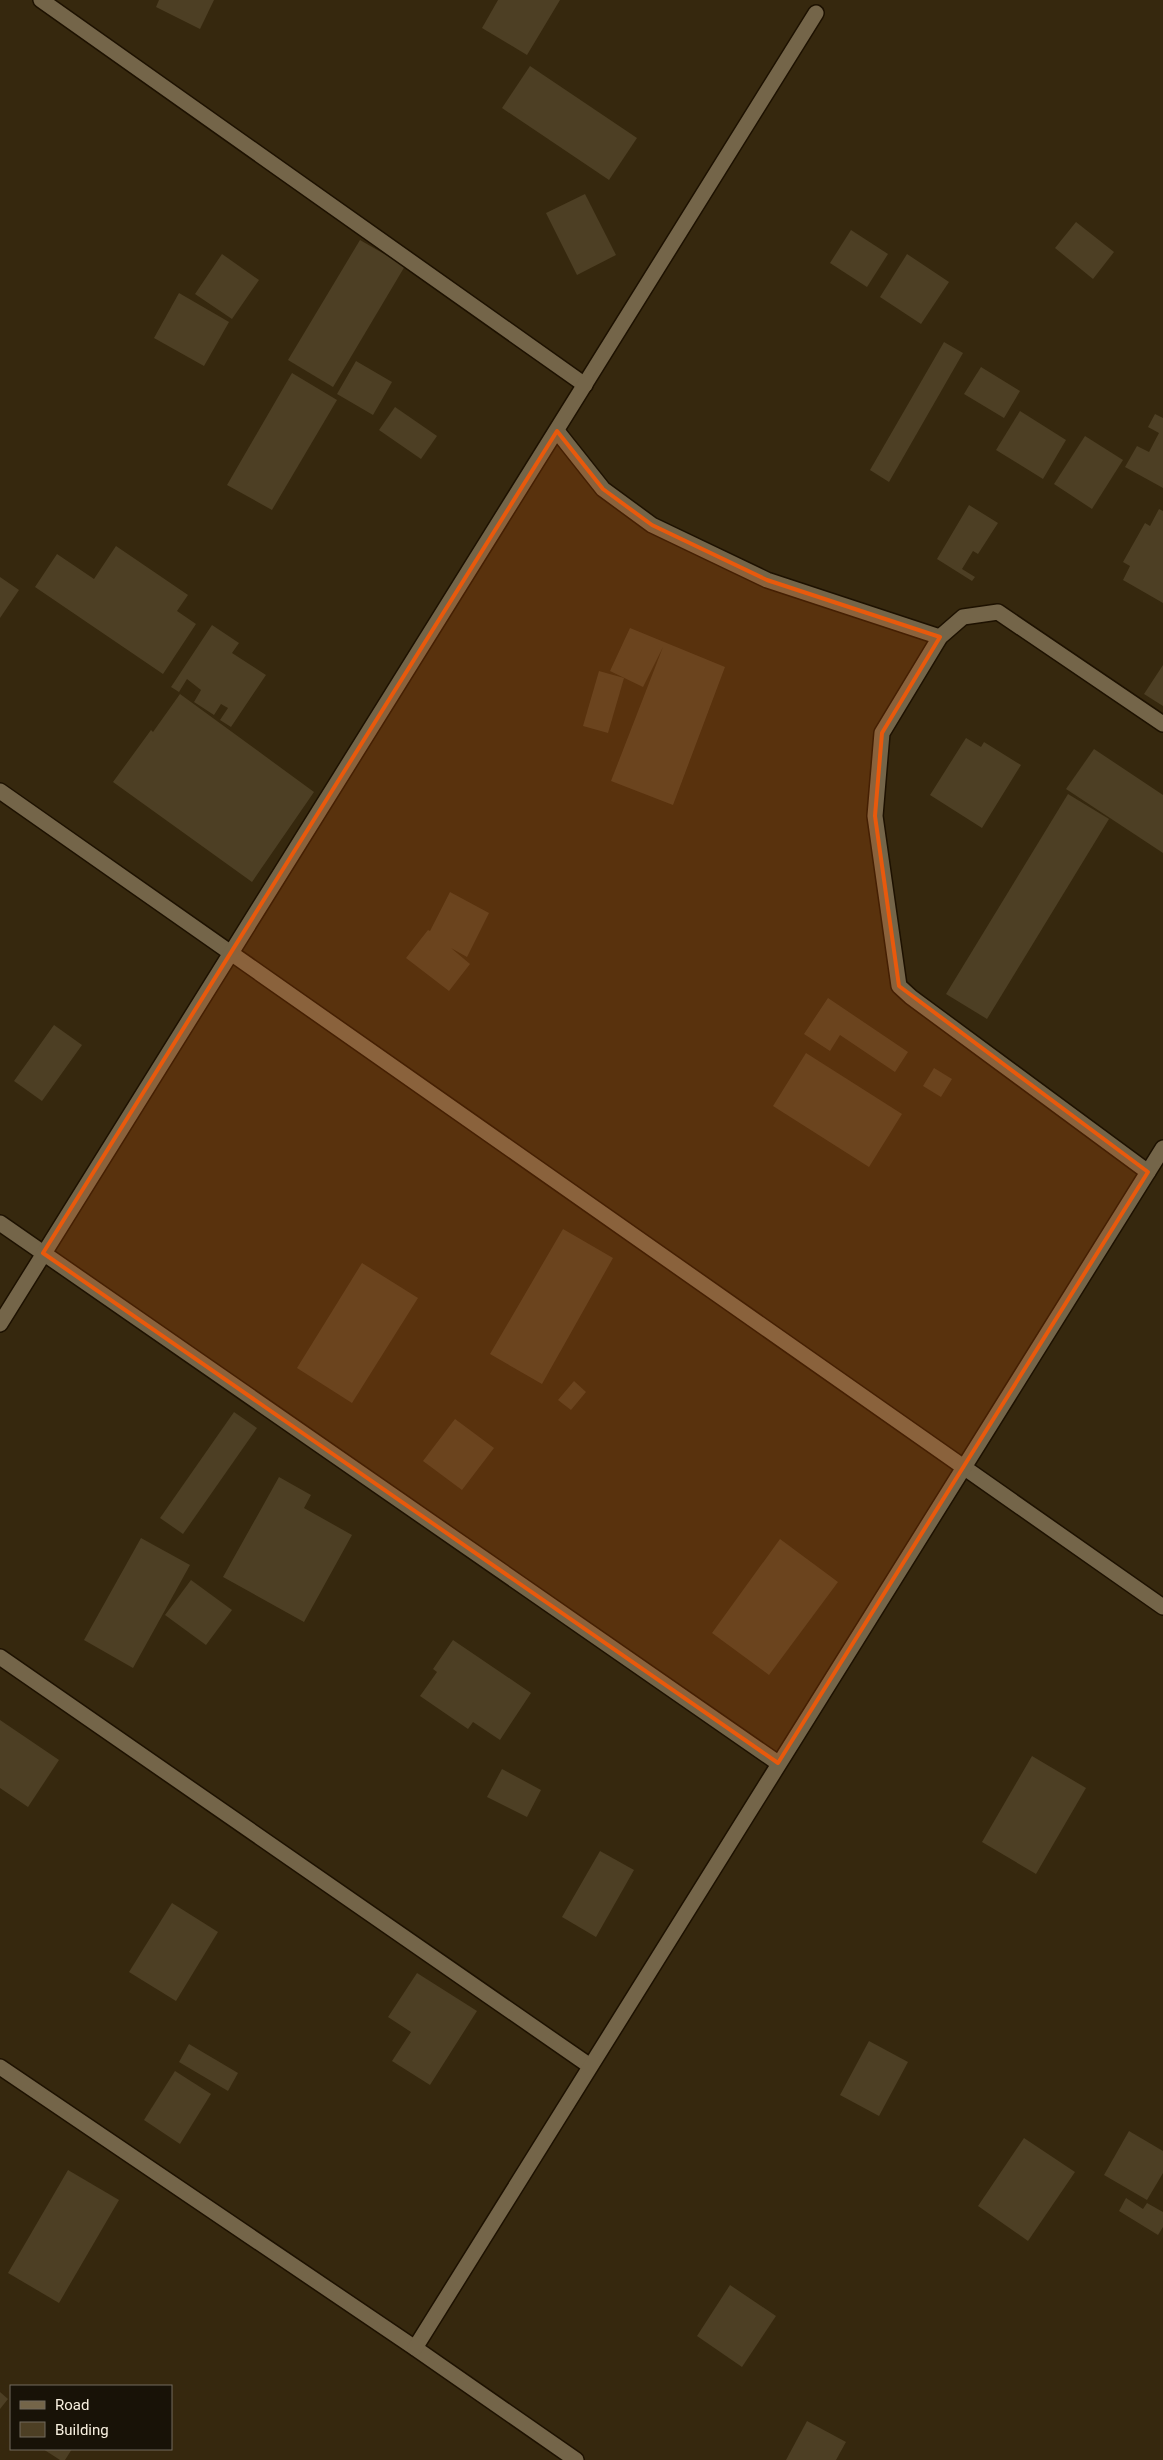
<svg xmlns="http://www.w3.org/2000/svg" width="1163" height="2460" font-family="Roboto,sans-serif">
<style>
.building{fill:#4d3f24}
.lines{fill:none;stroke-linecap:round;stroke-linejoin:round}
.street-casing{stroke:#1d1100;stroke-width:18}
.street{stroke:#746549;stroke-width:15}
.marked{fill:#e8590c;fill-opacity:0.2;stroke:#e8590c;stroke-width:4;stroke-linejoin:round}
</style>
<rect width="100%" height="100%" fill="#36280e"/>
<!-- building -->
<g class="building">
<path d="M159 0H214L200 29 156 7Z"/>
<path d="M498 0H560L527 55 482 28Z"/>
<path d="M530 66 637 138 609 180 502 108Z"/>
<path d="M585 194 616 255 577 275 546 213Z"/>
<path d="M1076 222 1114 252 1093 279 1055 248Z"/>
<path d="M851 230 888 254 867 287 830 263Z"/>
<path d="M360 240 405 266 333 387 288 360Z"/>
<path d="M222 254 259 280 232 319 195 294Z"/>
<path d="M907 254 949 282 921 324 880 297Z"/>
<path d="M179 293 229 322 204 366 154 338Z"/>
<path d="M944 342 963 353 889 482 870 470Z"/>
<path d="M356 361 392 382 373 415 337 394Z"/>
<path d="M981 367 1020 391 1004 418 964 394Z"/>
<path d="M292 373 337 400 272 510 227 485Z"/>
<path d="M395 407 437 436 421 459 379 430Z"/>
<path d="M1020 411 1066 440 1043 479 996 450Z"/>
<path d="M1155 414 1163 418V488L1125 467 1137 446 1149 452 1159 433 1148 427Z"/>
<path d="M1085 436 1123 460 1092 509 1054 484Z"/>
<path d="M969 505 998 523 978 554 973 551 962 569 975 577 972 581 937 559Z"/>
<path d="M1159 509 1163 511V603L1123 580 1130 566 1123 562 1145 523 1150 526Z"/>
<path d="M116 546 188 595 177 611 196 624 163 674 35 587 57 554 94 579Z"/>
<path d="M0 577 19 590 0 618Z"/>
<path d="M212 625 239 643 232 653 266 675 231 727 220 720 228 708 221 704 214 715 194 702 201 690 187 679 179 692 171 687Z"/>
<path d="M630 628 725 667 673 805 611 781 663 647 643 687 610 671Z"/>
<path d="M1163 665V706L1144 694Z"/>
<path d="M599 671 624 678 608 733 583 726Z"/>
<path d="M180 694 314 792 252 882 113 782 151 730 153 732Z"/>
<path d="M966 738 981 747 984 742 1021 765 982 828 930 795Z"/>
<path d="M1094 749 1163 795V853L1066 789Z"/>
<path d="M1068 794 1109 819 987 1019 946 994Z"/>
<path d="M450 892 489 913 467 957 451 948 470 964 449 991 406 958 428 930 430 931Z"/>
<path d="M828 998 908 1052 895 1072 840 1035 830 1051 804 1034Z"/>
<path d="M54 1025 82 1045 42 1101 14 1081Z"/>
<path d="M806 1053 902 1114 869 1167 773 1106Z"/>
<path d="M934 1068 952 1079 941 1097 923 1086Z"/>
<path d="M563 1229 613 1258 542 1384 490 1354Z"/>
<path d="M362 1263 418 1298 352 1403 297 1368Z"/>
<path d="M574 1381 586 1392 571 1410 558 1400Z"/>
<path d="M234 1412 257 1428 183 1534 160 1518Z"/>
<path d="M455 1419 494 1448 462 1490 423 1461Z"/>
<path d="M279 1477 311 1495 304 1508 352 1535 304 1622 223 1577Z"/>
<path d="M141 1538 190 1565 133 1668 84 1640Z"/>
<path d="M780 1539 838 1582 769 1675 712 1633Z"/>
<path d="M191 1580 232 1610 206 1645 165 1615Z"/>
<path d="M453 1640 531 1693 500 1740 473 1722 468 1729 420 1696 437 1672 433 1669Z"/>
<path d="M0 1720 59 1760 28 1807 0 1788Z"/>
<path d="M1032 1756 1086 1788 1036 1874 982 1842Z"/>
<path d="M502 1769 541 1790 527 1817 487 1797Z"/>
<path d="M600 1851 634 1870 596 1937 562 1917Z"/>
<path d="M172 1903 218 1932 176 2001 129 1972Z"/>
<path d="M417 1973 477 2011 430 2085 392 2061 411 2032 388 2017Z"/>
<path d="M869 2041 908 2062 879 2116 840 2095Z"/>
<path d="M189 2044 238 2073 228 2091 179 2062Z"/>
<path d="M175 2071 211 2094 180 2144 144 2120Z"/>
<path d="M1129 2131 1163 2151V2173L1147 2200 1104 2175Z"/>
<path d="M1024 2138 1075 2172 1028 2241 978 2206Z"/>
<path d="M68 2170 119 2200 59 2303 8 2273Z"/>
<path d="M1126 2198 1143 2209 1147 2203 1163 2212V2227L1158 2235 1119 2211Z"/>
<path d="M730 2285 776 2316 742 2367 697 2336Z"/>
<path d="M0 2392 8 2399 0 2409Z"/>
<path d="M807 2421 846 2442 836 2460H786Z"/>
<path d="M43 2449H72L65 2460H60Z"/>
</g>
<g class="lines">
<!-- street casing -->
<g class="street-casing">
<g id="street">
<path d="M41 0 585 385"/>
<path d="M557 431 603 489 652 525 767 580 940 637"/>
<path d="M0 791 1163 1607"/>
<path d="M1148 1172 911 997 899 986 875 816 882 733 940 637 963 617 998 612 1163 724"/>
<path d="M0 1223 778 1763"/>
<path d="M0 1324 816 13"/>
<path d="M0 1657 590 2066"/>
<path d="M0 2067 415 2348 576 2460"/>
<path d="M415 2348 1163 1148"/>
</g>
</g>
<!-- street -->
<use href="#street" class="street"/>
</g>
<!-- marked area -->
<path class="marked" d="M557 431 603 489 652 525 767 580 940 637 882 733 875 816 899 986 1148 1172 778 1763 43 1253Z"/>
<!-- legend -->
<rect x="10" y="2385" width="162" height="65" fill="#181207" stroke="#726b5e"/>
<rect x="20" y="2401" width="25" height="8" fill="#746549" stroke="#726b5e"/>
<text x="55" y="2410" font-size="15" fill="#f8f0e0">Road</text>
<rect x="20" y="2422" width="25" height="15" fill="#4d3f24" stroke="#726b5e"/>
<text x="55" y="2435" font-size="15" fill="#f8f0e0">Building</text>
</svg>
